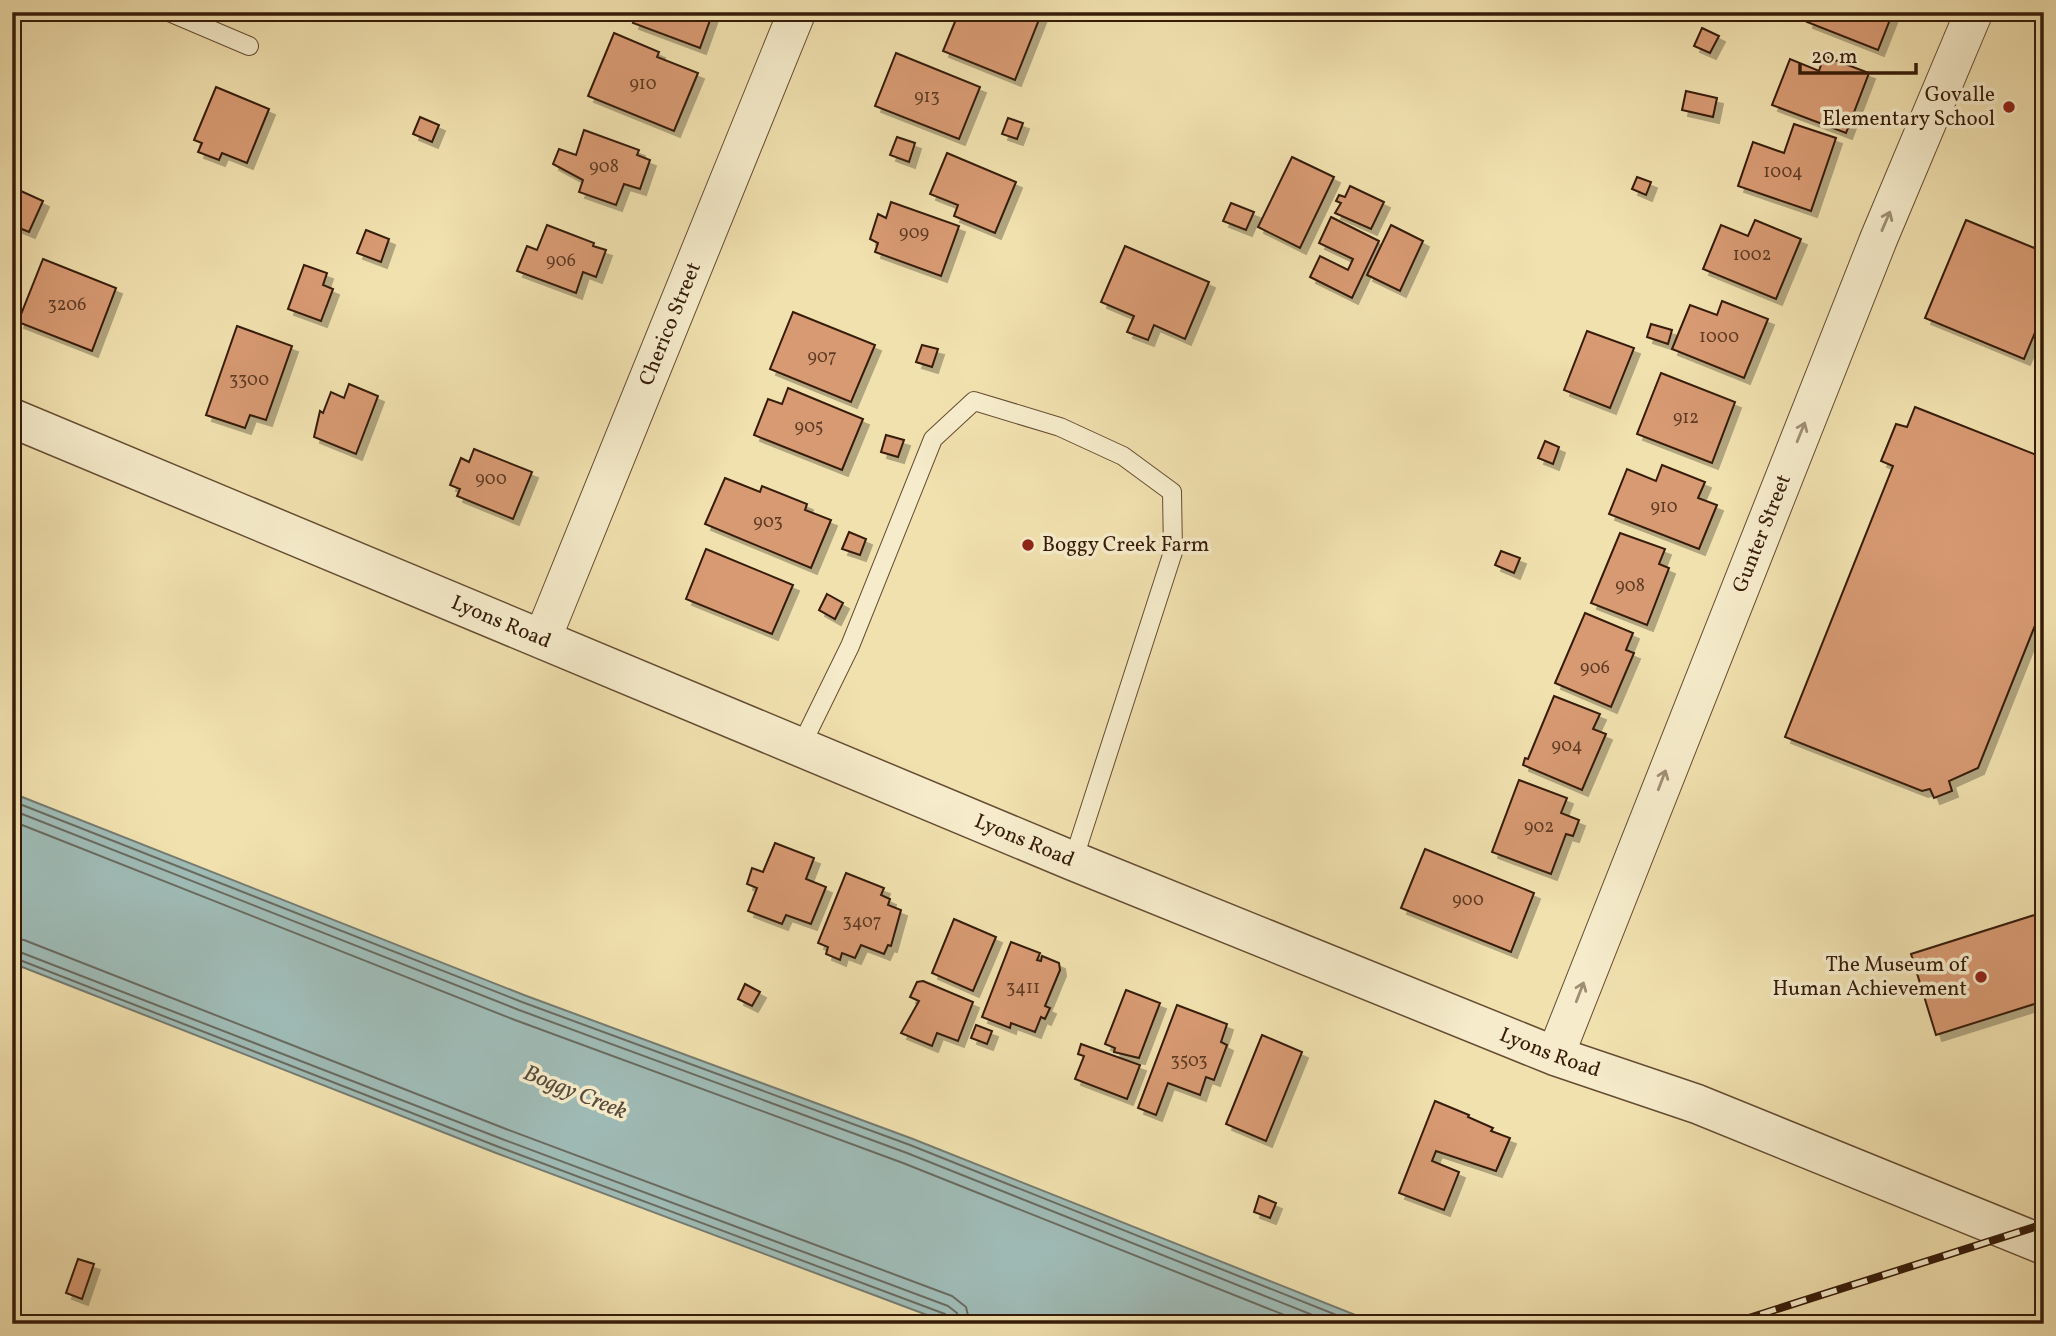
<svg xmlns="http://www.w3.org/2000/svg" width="2056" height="1336" font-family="Vollkorn,serif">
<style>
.water{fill:#9fbbb6;stroke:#757b71;stroke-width:2}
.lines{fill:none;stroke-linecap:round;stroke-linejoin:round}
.shore{stroke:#6a6b60;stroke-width:2}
.building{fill:#d89a73;stroke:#361b09;stroke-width:2;filter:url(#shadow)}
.service-casing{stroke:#654c32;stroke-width:20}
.minor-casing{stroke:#654c32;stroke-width:39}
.tertiary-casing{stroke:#654c32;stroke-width:41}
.service{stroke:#f6eccb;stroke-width:18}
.minor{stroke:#f6eccb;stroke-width:37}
.tertiary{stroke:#f6eccb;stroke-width:38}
.rail-casing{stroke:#361b09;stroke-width:8}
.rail{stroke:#f6eccb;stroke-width:5;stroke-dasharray:16;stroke-linecap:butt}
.oneway{stroke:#a08e74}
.poi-dot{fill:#8f2418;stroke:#f6eccb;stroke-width:2.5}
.labels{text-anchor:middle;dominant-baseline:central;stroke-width:7;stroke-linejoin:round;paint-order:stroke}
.number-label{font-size:18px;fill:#5e3b24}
.poi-label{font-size:21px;fill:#361b09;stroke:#f6eccb;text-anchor:end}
.street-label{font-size:21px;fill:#361b09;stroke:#f6eccb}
.water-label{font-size:23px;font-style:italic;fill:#564b3d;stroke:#f6eccb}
</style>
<defs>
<filter id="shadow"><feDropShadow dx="6" dy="6" stdDeviation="0" flood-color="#0004"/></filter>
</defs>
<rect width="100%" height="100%" fill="#f1e1af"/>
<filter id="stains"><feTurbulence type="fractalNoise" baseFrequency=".00286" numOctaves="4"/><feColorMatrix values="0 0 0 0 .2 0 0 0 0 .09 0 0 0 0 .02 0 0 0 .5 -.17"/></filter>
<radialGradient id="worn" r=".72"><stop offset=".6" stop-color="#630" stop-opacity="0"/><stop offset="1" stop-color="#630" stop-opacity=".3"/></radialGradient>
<!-- water -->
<path class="water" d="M12 793 524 995 913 1139 1378 1324H951L496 1153 12 963Z"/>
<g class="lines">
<!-- shore -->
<g class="shore">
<path d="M12 801 522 1002 910 1145 1359 1324"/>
<path d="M12 810 519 1010 907 1153 1335 1324"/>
<path d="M12 821 515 1020 903 1163 1307 1324"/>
<path d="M12 938 24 940 506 1129 952 1296 966 1307 970 1324"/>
<path d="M12 949 502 1139 948 1306 957 1313 959 1324"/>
<path d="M12 957 499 1147 945 1314 951 1324"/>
</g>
</g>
<!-- building -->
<g class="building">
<path d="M637 12H713L700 48 633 23Z"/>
<path d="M959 12H1042L1015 80 943 51Z"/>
<path d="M1811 12H1893L1878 50 1807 22Z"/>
<path d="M1702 28 1719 36 1710 53 1694 46Z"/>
<path d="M614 33 659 52 657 57 698 73 674 131 588 96Z"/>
<path d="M896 53 980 87 959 139 875 106Z"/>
<path d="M1824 56 1869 73 1846 133 1772 105 1790 59 1819 71Z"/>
<path d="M216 87 269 109 247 163 222 153 219 160 198 152 202 143 194 140Z"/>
<path d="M1686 91 1717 98 1713 117 1682 110Z"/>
<path d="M420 117 439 125 432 142 413 134Z"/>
<path d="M1008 118 1023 123 1017 139 1002 134Z"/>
<path d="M1794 124 1836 138 1811 211 1738 186 1753 142 1784 153Z"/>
<path d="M584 130 639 150 637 155 650 160 640 189 624 184 616 205 579 192 583 180 553 164 559 149 576 155Z"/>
<path d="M897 137 915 143 909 162 890 155Z"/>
<path d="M947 153 1016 182 995 233 954 216 958 205 930 194Z"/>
<path d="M1292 157 1334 177 1300 248 1258 227Z"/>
<path d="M1637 177 1651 182 1646 195 1632 189Z"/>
<path d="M1350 186 1384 202 1371 229 1335 213 1341 203 1336 201 1339 195 1345 197Z"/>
<path d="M12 187 43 201 29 232 12 225Z"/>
<path d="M891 202 959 226 941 276 875 252 878 243 870 239 878 214 886 218Z"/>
<path d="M1231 203 1254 212 1246 230 1223 221Z"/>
<path d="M1331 217 1379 241 1352 298 1310 277 1320 256 1348 270 1353 259 1319 243Z"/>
<path d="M1755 220 1801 239 1776 299 1703 269 1721 225 1748 236Z"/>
<path d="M1966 220 2044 252V311L2024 359 1925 318Z"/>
<path d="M547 225 594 243 593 246 606 250 596 277 583 272 576 293 517 271 527 246 537 250Z"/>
<path d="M1391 225 1423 241 1400 291 1367 275Z"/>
<path d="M366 230 389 239 381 262 357 253Z"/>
<path d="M1125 246 1209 282 1185 339 1154 325 1148 340 1127 332 1134 316 1101 302Z"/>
<path d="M43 259 116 288 92 351 18 322Z"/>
<path d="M304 265 327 273 323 285 333 289 321 321 288 309Z"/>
<path d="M1722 301 1768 319 1744 378 1672 349 1690 305 1717 315Z"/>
<path d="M793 312 875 345 851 402 770 369Z"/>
<path d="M1651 324 1672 330 1668 344 1647 337Z"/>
<path d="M237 326 292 346 266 420 250 415 245 428 206 415Z"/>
<path d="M1587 331 1634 348 1610 408 1564 390Z"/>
<path d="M922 345 938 349 932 367 916 362Z"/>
<path d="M1661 373 1735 402 1712 463 1637 434Z"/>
<path d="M349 384 378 396 356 454 314 437 320 411 323 413 331 392 344 398Z"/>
<path d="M788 388 863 419 842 470 754 435 768 399 782 404Z"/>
<path d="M1915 407 2044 458V603L1978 768 1949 781 1952 791 1934 798 1930 789 1922 791 1785 737 1893 466 1881 461 1896 424 1907 427Z"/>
<path d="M886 435 904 440 898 457 881 452Z"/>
<path d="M1545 441 1559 447 1553 464 1538 458Z"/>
<path d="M474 449 532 472 513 519 457 496 460 489 450 485 461 458 469 462Z"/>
<path d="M1662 465 1705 482 1698 498 1717 505 1699 549 1609 514 1627 469 1656 481Z"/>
<path d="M725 478 760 492 762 486 807 504 805 510 831 520 811 568 705 524Z"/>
<path d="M849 532 866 539 860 555 842 549Z"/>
<path d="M1620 533 1665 549 1659 564 1669 568 1647 625 1591 603Z"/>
<path d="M706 549 793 585 772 634 686 599Z"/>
<path d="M1501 551 1520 558 1514 573 1495 565Z"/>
<path d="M827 594 843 603 835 619 819 610Z"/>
<path d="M1585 613 1633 633 1626 650 1634 653 1611 707 1555 683Z"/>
<path d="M1554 696 1600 714 1593 729 1606 734 1582 790 1523 765 1525 758 1528 759Z"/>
<path d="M1519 780 1567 798 1561 813 1579 820 1573 836 1566 834 1551 874 1492 852Z"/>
<path d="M775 843 814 858 806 879 826 887 811 924 786 915 782 924 748 911 757 888 747 884 752 868 763 872Z"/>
<path d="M1425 849 1534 893 1511 952 1401 908Z"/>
<path d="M846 873 884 888 881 895 890 899 888 905 901 910 891 946 888 945 884 954 861 945 855 958 842 953 840 960 826 954 828 947 818 943Z"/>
<path d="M2044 912V1001L1936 1035 1911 954Z"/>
<path d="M954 919 996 937 973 991 932 973Z"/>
<path d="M1011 942 1040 953 1037 960 1041 961 1042 956 1059 963 1060 970 1045 1006 1050 1008 1045 1019 1041 1017 1035 1032 1011 1023 1010 1028 982 1017Z"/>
<path d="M923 981 973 1002 958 1041 937 1033 932 1046 901 1033 919 1001 910 997 917 982Z"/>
<path d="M745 984 760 992 752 1006 738 999Z"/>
<path d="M1126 990 1160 1003 1139 1058 1114 1052 1115 1048 1105 1044Z"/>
<path d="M1177 1005 1227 1024 1221 1042 1227 1045 1214 1080 1206 1077 1200 1095 1168 1083 1156 1115 1138 1108Z"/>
<path d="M976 1025 992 1031 987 1044 971 1038Z"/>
<path d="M1262 1035 1302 1052 1266 1141 1226 1124Z"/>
<path d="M1081 1044 1140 1065 1127 1099 1075 1079 1084 1056 1078 1054Z"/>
<path d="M1435 1101 1469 1115 1468 1117 1493 1128 1491 1131 1510 1138 1496 1171 1436 1151 1432 1161 1459 1172 1444 1210 1399 1193Z"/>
<path d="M1259 1196 1276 1203 1270 1218 1254 1212Z"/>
<path d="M78 1259 94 1264 82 1299 66 1293Z"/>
</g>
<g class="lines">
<!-- service casing -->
<g class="service-casing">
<g id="service">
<path d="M169 12 249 46"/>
<path d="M800 748 850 646 933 439 974 401 1060 427 1123 456 1172 492 1173 552 1073 861"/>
</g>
</g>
<!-- minor casing -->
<g class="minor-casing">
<g id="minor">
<path id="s1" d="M543 637 797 12"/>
<path id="s2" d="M1555 1056 1879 238 1974 12"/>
</g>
</g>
<!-- tertiary casing -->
<g class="tertiary-casing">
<g id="tertiary">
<path id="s3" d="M12 418 1073 861 1555 1056 1697 1104 2044 1245"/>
</g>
</g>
<!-- service -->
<use href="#service" class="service"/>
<!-- minor -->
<use href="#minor" class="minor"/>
<!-- tertiary -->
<use href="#tertiary" class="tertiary"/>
<!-- rail casing -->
<g class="rail-casing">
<path id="rail" d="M1730 1324 2044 1224"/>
</g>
<!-- rail -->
<use href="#rail" class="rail"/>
</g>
<!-- one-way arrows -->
<defs><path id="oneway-shaft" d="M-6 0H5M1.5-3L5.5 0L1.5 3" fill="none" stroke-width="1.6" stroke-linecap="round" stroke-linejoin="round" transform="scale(1.75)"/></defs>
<g class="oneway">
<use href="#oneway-shaft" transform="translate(1886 221) rotate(-67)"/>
<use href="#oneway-shaft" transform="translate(1801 432) rotate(-68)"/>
<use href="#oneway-shaft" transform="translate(1662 780) rotate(-69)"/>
<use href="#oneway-shaft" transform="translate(1580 992) rotate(-69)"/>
</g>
<!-- markers -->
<g class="poi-dot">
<circle cx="2009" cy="107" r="7"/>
<circle cx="1028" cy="545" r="7"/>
<circle cx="1981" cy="977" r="7"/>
</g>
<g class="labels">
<!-- number labels -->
<g class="number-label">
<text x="643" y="84">910</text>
<text x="927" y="97">913</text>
<text x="604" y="167">908</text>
<text x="1783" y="172">1004</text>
<text x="914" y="233">909</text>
<text x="1752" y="255">1002</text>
<text x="561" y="261">906</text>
<text x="67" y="305">3206</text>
<text x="1719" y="337">1000</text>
<text x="822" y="357">907</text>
<text x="249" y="380">3300</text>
<text x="1686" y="418">912</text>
<text x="809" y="427">905</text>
<text x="491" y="479">900</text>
<text x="1664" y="507">910</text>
<text x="768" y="522">903</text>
<text x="1630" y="586">908</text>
<text x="1595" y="668">906</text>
<text x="1567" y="746">904</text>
<text x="1539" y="827">902</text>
<text x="1468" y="900">900</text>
<text x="862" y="922">3407</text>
<text x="1023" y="988">3411</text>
<text x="1189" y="1061">3503</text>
</g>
<!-- poi labels -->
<g class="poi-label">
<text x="1995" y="95">Govalle<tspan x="1995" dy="24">Elementary School</tspan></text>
<text x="1042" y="545" text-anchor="start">Boggy Creek Farm</text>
<text x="1967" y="965">The Museum of<tspan x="1967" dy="24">Human Achievement</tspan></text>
</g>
<!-- street labels -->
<g class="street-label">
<text stroke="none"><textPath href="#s1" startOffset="338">Cherico Street</textPath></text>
<text stroke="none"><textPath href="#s2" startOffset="562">Gunter Street</textPath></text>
<text stroke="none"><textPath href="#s3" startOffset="530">Lyons Road</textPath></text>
<text stroke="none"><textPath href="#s3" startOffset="1097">Lyons Road</textPath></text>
<text stroke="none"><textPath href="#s3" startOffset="1664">Lyons Road</textPath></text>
</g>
<!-- water labels -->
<g class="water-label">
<text transform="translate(575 1093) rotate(22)">Boggy Creek</text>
</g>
</g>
<!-- margin -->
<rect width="2056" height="1336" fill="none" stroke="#f1e1af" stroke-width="42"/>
<rect x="14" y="14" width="2028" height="1308" fill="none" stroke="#361b09" stroke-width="3.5"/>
<rect x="21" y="21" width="2014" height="1294" fill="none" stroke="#361b09" stroke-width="2"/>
<!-- scale -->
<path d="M1800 63v10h116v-10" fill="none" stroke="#361b09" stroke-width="3.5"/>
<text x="1811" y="63" font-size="21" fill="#361b09" stroke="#f6eccb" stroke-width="5" paint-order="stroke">20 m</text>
<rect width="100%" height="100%" filter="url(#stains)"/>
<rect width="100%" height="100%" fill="url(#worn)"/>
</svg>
